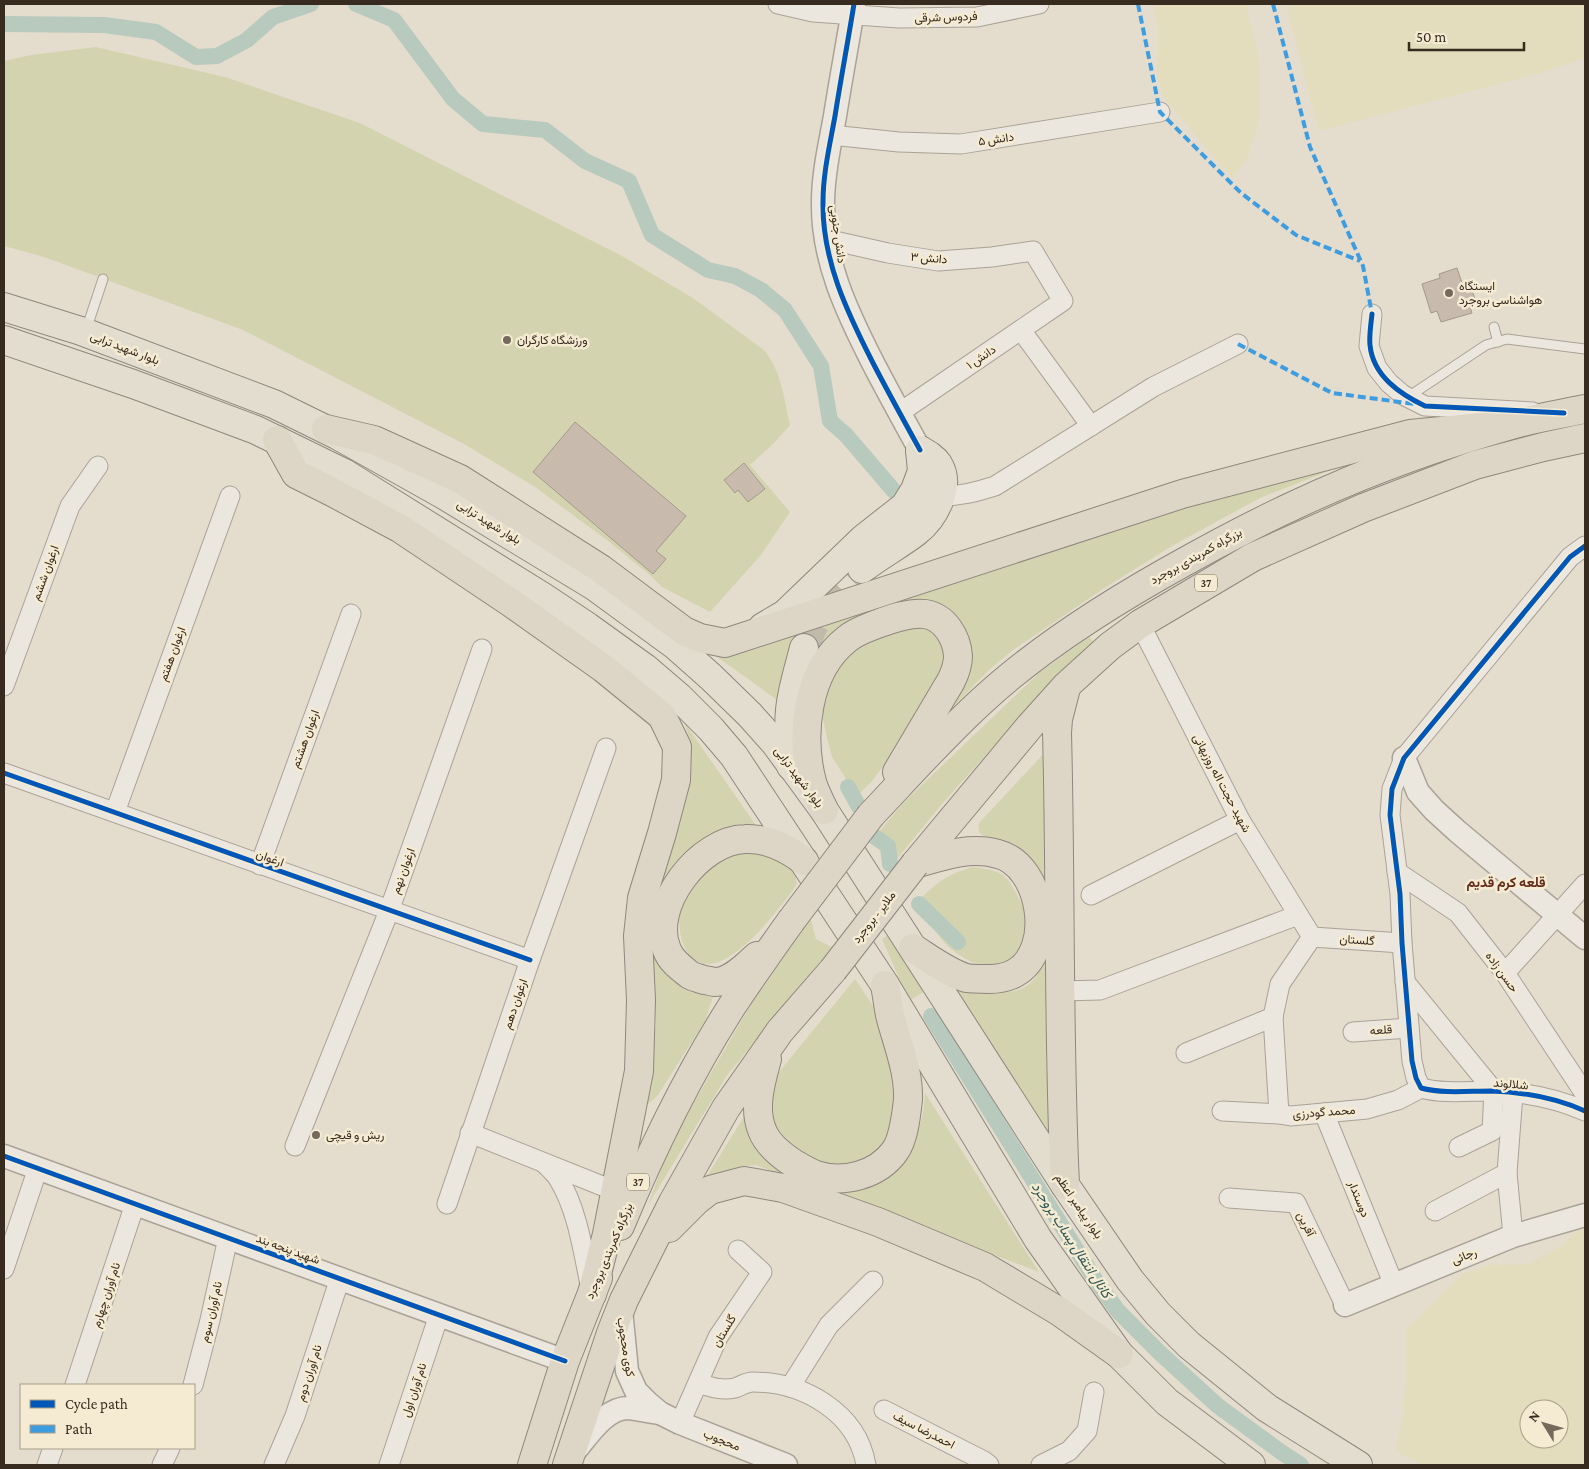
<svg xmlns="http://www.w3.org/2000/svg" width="1589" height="1469" font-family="'Crimson Pro',Vazirmatn,serif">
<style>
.farmland{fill:#e3dcbd;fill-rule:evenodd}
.green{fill:#d3d4af}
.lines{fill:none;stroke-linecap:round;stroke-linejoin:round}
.canal{stroke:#b8c9be;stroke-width:16}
.building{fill:#c8bbae;stroke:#a4998c}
.primary-tunnel{stroke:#c1b9aa;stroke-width:28;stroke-dasharray:28 14;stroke-linecap:butt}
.service-casing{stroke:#a9a296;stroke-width:11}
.minor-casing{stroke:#a9a296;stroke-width:21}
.tertiary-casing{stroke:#a9a296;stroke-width:25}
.primary-casing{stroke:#8e877d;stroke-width:30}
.trunk-casing{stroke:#8e877d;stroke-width:30}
.service{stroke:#ece7de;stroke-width:9}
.minor{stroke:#ece7de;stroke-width:19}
.tertiary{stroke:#ece7de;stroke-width:22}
.primary{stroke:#e3ddd0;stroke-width:28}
.trunk{stroke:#ddd5c6;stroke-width:28}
.trunk-bridge-casing{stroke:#8e877d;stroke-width:30;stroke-linecap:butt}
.trunk-bridge{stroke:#ddd5c6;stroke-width:28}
.quiet{stroke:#3e9ce0;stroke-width:4;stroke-dasharray:8 4;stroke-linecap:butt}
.cycleway-casing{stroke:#f5ebd2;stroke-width:8}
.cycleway{stroke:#0057b8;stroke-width:5}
.poi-dot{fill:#74695b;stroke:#f5ebd2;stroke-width:2}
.labels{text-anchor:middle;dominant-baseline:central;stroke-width:5;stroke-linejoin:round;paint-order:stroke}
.shield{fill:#f5ebd2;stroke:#706454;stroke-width:1}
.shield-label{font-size:11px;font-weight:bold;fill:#372a1e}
.street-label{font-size:12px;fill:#372a1e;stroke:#f5ebd2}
.poi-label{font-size:12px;fill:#372a1e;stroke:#f5ebd2;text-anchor:start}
.neighbourhood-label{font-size:14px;font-weight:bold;fill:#642c1d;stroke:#f5ebd2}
.water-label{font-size:14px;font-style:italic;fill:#2d5755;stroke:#f5ebd2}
</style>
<rect width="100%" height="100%" fill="#e4ddcd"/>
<!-- farmland -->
<g class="farmland">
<path d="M1153 4H1246L1259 58 1260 115 1247 159 1232 178 1165 99 1157 75 1158 27Z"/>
<path d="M1286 4H1585V58L1544 72 1319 131Z"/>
<path d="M1585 1228V1465H1424L1395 1451 1403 1416 1406 1371V1330L1462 1274 1491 1265 1528 1264 1558 1248 1580 1229ZM1529 1409H1559V1439H1529Z"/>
</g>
<!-- green -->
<g class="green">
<path d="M96 47 225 77 360 123 622 256 693 298 764 350C782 372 784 399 790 425L774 443 750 465 790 512 761 555 710 612 662 587 652 577 608 541 535 487 464 444 243 330 44 257 4 246V61L31 55Z"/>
<path d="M1342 466 1260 498 1172 546 1103 589 1013 650 989 670 944 716 969 652 895 606 802 675 815 638 827 623 1127 521Z"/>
<path d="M918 621 947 638 943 672 893 753 872 781 857 796 832 757 827 738 823 719 824 703 833 673 859 642Z"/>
<path d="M800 632 793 643 783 705C753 681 722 662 692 638L737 650 753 649Z"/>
<path d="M1089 637 1098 645 1027 709 942 804 896 860 893 841 878 833 904 802 1039 673Z"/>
<path d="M684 722 760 831 675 871 677 981C690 993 697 996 714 994L705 1021 658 1095 645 1107 656 1024 650 914 690 774V742Z"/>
<path d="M1047 750 1054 1141 956 992C976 992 1002 996 1021 989 1055 976 1056 899 1040 873 1030 856 1012 849 994 841 990 839 984 837 981 834 978 831 978 827 979 823Z"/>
<path d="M746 851 783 857 795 873 797 884C781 907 739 963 709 964 676 965 673 908 687 889 691 884 712 862 717 859 726 855 737 853 746 851Z"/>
<path d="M973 867C983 868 995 870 1003 875 1009 880 1012 886 1016 893 1020 900 1024 907 1026 914 1029 931 1020 956 1005 965 998 969 990 968 983 966 949 956 931 931 920 899 939 881 948 874 973 867Z"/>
<path d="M810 916 816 939 832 947 728 1074 648 1205 671 1142 789 939Z"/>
<path d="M890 934 928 989 909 1001 882 939Z"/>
<path d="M855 979 876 1010 895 1078 891 1132 876 1157C867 1160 856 1164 846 1165 814 1166 771 1141 771 1106 771 1094 775 1083 779 1072Z"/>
<path d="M925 1093 1039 1272 756 1165 738 1167 707 1176 745 1115 801 1177 910 1150C919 1132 924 1114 925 1093Z"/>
</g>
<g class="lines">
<!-- canal -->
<g class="canal">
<path d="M356 4 394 20 453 99 483 124 545 130 585 161 629 181 652 235 708 270 735 276 761 290 785 310 821 366 830 421 846 435 894 491"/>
<path d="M4 24 104 25 156 32 196 57 217 56 247 40 273 17 311 4"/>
<path d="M848 787 859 807"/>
<path d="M875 837 888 846 890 864"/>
<path d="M919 904 958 942"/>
<path d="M931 1016 1096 1281 1118 1311 1160 1353 1218 1406 1281 1452 1301 1465"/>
</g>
</g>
<!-- building -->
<g class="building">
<path d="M1457 268 1463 286 1470 284 1475 299 1468 301 1472 313 1441 322 1437 311 1431 313 1422 284 1440 278 1439 274Z"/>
<path d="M575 422 686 516 656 551 666 559 653 574 533 472Z"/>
<path d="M744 463 765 489 748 502 738 490 735 493 724 480Z"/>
</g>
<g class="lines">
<!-- primary-tunnel -->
<path class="primary-tunnel" d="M804 648 815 624 835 596 862 569"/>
<!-- service casing -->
<g class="service-casing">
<g id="service">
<path d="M1494 327 1498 342"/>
<path d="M86 330 103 279"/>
<path d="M1408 397 1486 345 1507 339 1585 349"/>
</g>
</g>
<!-- minor casing -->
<g class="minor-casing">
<g id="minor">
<path d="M778 4 813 12 899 18 977 17 1039 4"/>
<path d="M831 135 899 142 961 144 1160 112"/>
<path d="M826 239 888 253 938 261 992 257 1033 251 1063 301 899 413"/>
<path d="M1372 314 1369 346 1377 368 1389 383 1403 395 1425 406 1533 412"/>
<path d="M1021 330 1091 426"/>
<path d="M941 496C961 496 976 492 995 486L1153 387 1238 344"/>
<path d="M1585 546 1570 557 1404 758 1392 789 1390 815 1400 894 1402 943 1412 1061 1416 1078 1421 1088C1444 1094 1468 1091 1491 1091 1523 1092 1556 1098 1585 1111"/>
<path d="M1140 624 1240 820 1312 937"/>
<path d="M4 686 70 506 98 466"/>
<path d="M4 773 530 960"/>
<path d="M115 812 230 496"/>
<path d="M260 865 351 614"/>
<path d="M1397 872 1458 913 1505 973 1585 1094"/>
<path d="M1091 895 1240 820"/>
<path d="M1312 937 1402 943"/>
<path d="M1505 973 1585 884"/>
<path d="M1405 982 1494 1091 1492 1131 1459 1147"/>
<path d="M1061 991 1100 990 1298 915"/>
<path d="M1273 1017 1279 1114"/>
<path d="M1353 1032 1409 1028"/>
<path d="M1186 1053 1273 1017 1280 984 1312 937"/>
<path d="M1513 1094 1507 1173 1513 1236"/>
<path d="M1222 1111 1279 1114 1291 1116 1367 1109 1398 1100 1421 1088"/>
<path d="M1324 1113 1394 1285"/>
<path d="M470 1133 615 1191"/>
<path d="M295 1146 389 911 482 649"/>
<path d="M545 1164C549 1168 555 1173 558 1178 578 1210 583 1252 591 1289"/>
<path d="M1229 1198 1296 1203 1345 1305"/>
<path d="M447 1204 530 960 606 748"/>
<path d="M1435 1211 1507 1173"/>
<path d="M4 1269 38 1168"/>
<path d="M698 1383C711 1387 721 1391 735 1388 741 1386 746 1382 753 1382 803 1382 857 1412 866 1465"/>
<path d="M75 1385 135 1204"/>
<path d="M193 1385 210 1320 228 1238"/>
<path d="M790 1387 829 1325 873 1281"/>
<path d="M884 1410 984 1461 989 1465"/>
<path d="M680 1423 718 1337 762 1272 738 1250"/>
<path d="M47 1465 53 1448"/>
<path d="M162 1465 170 1448"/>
<path d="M274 1465 295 1416 340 1278"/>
<path d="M389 1465 439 1315"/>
<path d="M1041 1465 1069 1451 1087 1431 1094 1392"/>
</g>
</g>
<!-- tertiary casing -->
<g class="tertiary-casing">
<g id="tertiary">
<path d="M854 4C848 41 841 78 835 116 830 144 823 173 823 202 822 260 847 312 873 363 888 392 904 421 920 450"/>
<path d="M1404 758 1418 792 1434 810 1457 831 1585 938"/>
<path d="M4 1156 565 1361"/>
<path d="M1345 1305 1513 1236 1585 1215"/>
<path d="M621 1310 627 1371 636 1391 648 1403 660 1413 680 1423 786 1465"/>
<path d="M574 1452C588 1436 605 1408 628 1408 638 1409 650 1412 660 1413"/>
</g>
</g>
<!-- primary casing -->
<g class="primary-casing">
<g id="primary">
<path d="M4 307 81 331 274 404 337 435 444 495 594 586 676 646 711 677 750 715 775 743 824 810 1065 1185 1130 1280 1158 1314 1189 1345 1267 1408 1358 1465"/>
<path d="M4 340 133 384 256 430 344 473 543 597 588 627 645 668 680 698 711 729 734 756 885 985 1038 1239 1119 1354 1167 1402 1251 1465"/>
<path d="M862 569C879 556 899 545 916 532 934 518 952 486 938 464 934 458 927 454 920 450"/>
<path d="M763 627 785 614 863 539 905 506 915 490 922 471 920 450"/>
<path d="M791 766C790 747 788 729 790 710 792 689 799 668 804 648"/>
</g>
</g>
<!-- trunk casing -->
<g class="trunk-casing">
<g id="trunk">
<path d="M326 429 374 440 460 479 601 569 684 631 700 638 725 643 1182 494 1410 434 1514 424"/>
<path d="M277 440 296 474 332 492 401 529 510 602 603 668 662 716 677 747 676 780 662 833 642 898 638 936 641 1000 639 1071 607 1234 592 1294"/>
<path d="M824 810C820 801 815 792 812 782 800 735 806 671 847 639 855 632 867 628 877 624 891 619 910 612 925 614 945 617 957 638 958 656 958 665 955 673 951 681L897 772"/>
<path d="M871 815C908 776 945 734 985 698 1044 644 1117 599 1186 561 1222 541 1258 522 1295 505 1365 472 1437 446 1511 425 1535 418 1561 414 1585 409"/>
<path d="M915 864 1030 726 1066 686 1110 646 1140 624 1253 557 1363 508 1475 465 1543 447 1585 438"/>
<path d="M913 948C930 959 947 972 966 978 973 979 982 979 989 979 997 979 1008 977 1015 973 1056 950 1042 865 998 854 970 846 942 856 915 864"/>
<path d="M757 956C746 966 731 982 715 982 712 982 708 980 704 980 699 978 695 978 690 975 681 968 671 961 667 950 648 906 700 840 745 839 767 838 787 848 804 861"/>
<path d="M767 1059C761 1081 753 1108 762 1130 767 1144 781 1155 793 1163 800 1167 808 1172 816 1175 843 1184 878 1175 895 1151 904 1138 906 1116 908 1100 909 1070 897 1043 890 1015 888 1005 887 995 885 985"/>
<path d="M1065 1185C1058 1035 1061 884 1057 733L1058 719 1066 688"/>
<path d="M620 1226C651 1151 688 1075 732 1006 751 977 771 949 791 921"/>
<path d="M669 1228 696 1201 710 1190 744 1181 783 1188 878 1222 985 1267 1060 1312 1119 1354"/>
<path d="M532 1465 565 1361 598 1278"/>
<path d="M567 1465 611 1333 624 1300 673 1202 726 1108 780 1031 833 970"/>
</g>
</g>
<!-- service -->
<use href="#service" class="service"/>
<!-- minor -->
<use href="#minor" class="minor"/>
<!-- tertiary -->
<use href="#tertiary" class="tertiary"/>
<!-- primary -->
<use href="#primary" class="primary"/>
<!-- trunk -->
<use href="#trunk" class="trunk"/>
<!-- trunk-bridge casing -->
<g class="trunk-bridge-casing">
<g id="trunk-bridge">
<path d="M791 921 871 815"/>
<path d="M833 970 915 864"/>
</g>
</g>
<!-- trunk-bridge -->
<use href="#trunk-bridge" class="trunk-bridge"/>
<!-- quiet -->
<g class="quiet">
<path d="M1138 4 1160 112 1241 193 1296 235 1360 261"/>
<path d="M1273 4 1310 147 1363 266 1372 314"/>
<path d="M1238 344 1332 393 1415 404"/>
</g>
<!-- cycleway casing -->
<g class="cycleway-casing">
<g id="cycleway">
<path d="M854 4C848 41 841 78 835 116 830 144 823 173 823 202 822 260 847 312 873 363 888 392 904 421 920 450"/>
<path d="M1372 314C1371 324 1369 335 1370 345 1373 376 1400 394 1425 406L1564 413"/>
<path d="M1585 546 1570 557 1404 758 1392 789 1390 815 1400 894 1402 943 1412 1061 1416 1078 1421 1088C1444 1094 1468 1091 1491 1091 1523 1092 1556 1098 1585 1111"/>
<path d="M4 773 530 960"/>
<path d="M4 1156 565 1361"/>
</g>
</g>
<!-- cycleway -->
<use href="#cycleway" class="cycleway"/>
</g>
<!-- markers -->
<g class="poi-dot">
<circle cx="1449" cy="293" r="5"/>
<circle cx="507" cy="340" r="5"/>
<circle cx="316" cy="1135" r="5"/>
</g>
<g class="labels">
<!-- shield labels -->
<g class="shield">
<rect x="1195" y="574.5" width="22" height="17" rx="4"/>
<rect x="627" y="1173.5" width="22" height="17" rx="4"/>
</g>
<g class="shield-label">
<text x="1206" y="583">37</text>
<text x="638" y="1182">37</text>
</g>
<!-- street labels -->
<g class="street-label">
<text transform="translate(946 17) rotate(-2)">فردوس شرقی</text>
<text transform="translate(996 139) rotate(-8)">دانش ۵</text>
<text transform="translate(838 234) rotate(82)">دانش جنوبی</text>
<text transform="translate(929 258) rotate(5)">دانش ۳</text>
<text transform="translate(125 348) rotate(21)">بلوار شهید ترابی</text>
<text transform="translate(981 357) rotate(-34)">دانش ۱</text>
<text transform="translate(489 522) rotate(32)">بلوار شهید ترابی</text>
<text transform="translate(1196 556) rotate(-29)">بزرگراه کمربندی بروجرد</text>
<text transform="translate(45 573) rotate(-70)">ارغوان ششم</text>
<text transform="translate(172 654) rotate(-70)">ارغوان هفتم</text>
<text transform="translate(305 739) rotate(-70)">ارغوان هشتم</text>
<text transform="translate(799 777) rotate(53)">بلوار شهید ترابی</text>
<text transform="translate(1222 783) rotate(62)">شهید حجت اله روزبهانی</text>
<text transform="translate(270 858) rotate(20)">ارغوان</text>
<text transform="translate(403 871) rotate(-70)">ارغوان نهم</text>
<text transform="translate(874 917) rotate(-52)">ملایر - بروجرد</text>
<text transform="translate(1357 940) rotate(4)">گلستان</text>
<text transform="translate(1502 972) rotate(54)">حسن زاده</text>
<text transform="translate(515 1004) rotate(-71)">ارغوان دهم</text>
<text transform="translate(1381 1030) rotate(-4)">قلعه</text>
<text transform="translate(1511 1084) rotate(5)">شلالوند</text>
<text transform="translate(1324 1112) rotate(-4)">محمد گودرزی</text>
<text transform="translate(1359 1199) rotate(68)">دوستدار</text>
<text transform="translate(1079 1206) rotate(56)">بلوار پیامبر اعظم</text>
<text transform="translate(1306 1224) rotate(64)">آفرین</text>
<text transform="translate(288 1249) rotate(20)">شهید پنجه بند</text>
<text transform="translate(609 1251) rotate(-67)">بزرگراه کمربندی بروجرد</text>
<text transform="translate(1464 1256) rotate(-22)">رجائی</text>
<text transform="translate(106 1295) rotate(-72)">نام آوران چهارم</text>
<text transform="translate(211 1312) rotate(-77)">نام آوران سوم</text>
<text transform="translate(724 1331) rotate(-59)">گلستان</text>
<text transform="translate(626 1347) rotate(81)">کوی محجوب</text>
<text transform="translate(309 1373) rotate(-72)">نام آوران دوم</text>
<text transform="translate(414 1390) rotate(-72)">نام آوران اول</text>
<text transform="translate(924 1430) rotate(27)">احمدرضا سیف</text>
<text transform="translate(722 1440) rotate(22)">محجوب</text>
</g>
<!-- poi labels -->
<g class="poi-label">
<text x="1459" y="286">ایستگاه<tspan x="1459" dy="14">هواشناسی بروجرد</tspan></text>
<text x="517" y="340">ورزشگاه کارگران</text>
<text x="326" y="1135">ریش و قیچی</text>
</g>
<!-- neighbourhood labels -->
<g class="neighbourhood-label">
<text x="1506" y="882">قلعه کرم قدیم</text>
</g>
<!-- water labels -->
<g class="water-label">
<text transform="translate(1072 1240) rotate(57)">کانال انتقال پساب بروجرد</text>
</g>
</g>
<!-- border -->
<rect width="1589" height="1469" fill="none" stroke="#372a1e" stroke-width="10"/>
<!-- legend -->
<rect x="20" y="1384" width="175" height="65" fill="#f5ebd2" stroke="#a99e8a"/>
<rect x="30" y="1400" width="25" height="8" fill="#0057b8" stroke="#a99e8a"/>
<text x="65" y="1409" font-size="15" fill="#372a1e">Cycle path</text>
<rect x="30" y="1425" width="25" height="8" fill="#3e9ce0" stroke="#a99e8a"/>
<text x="65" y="1434" font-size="15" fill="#372a1e">Path</text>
<!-- north arrow -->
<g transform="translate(1544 1424) rotate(307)"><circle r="24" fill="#f5ebd2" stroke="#a99e8a"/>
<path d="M0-4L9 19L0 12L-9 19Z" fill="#74695b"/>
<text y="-8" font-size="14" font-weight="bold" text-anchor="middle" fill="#372a1e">N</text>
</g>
<!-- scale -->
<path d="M1409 42v8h115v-8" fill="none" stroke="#372a1e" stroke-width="2.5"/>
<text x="1416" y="42" font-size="15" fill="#372a1e" stroke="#f5ebd2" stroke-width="4" paint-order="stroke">50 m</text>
</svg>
